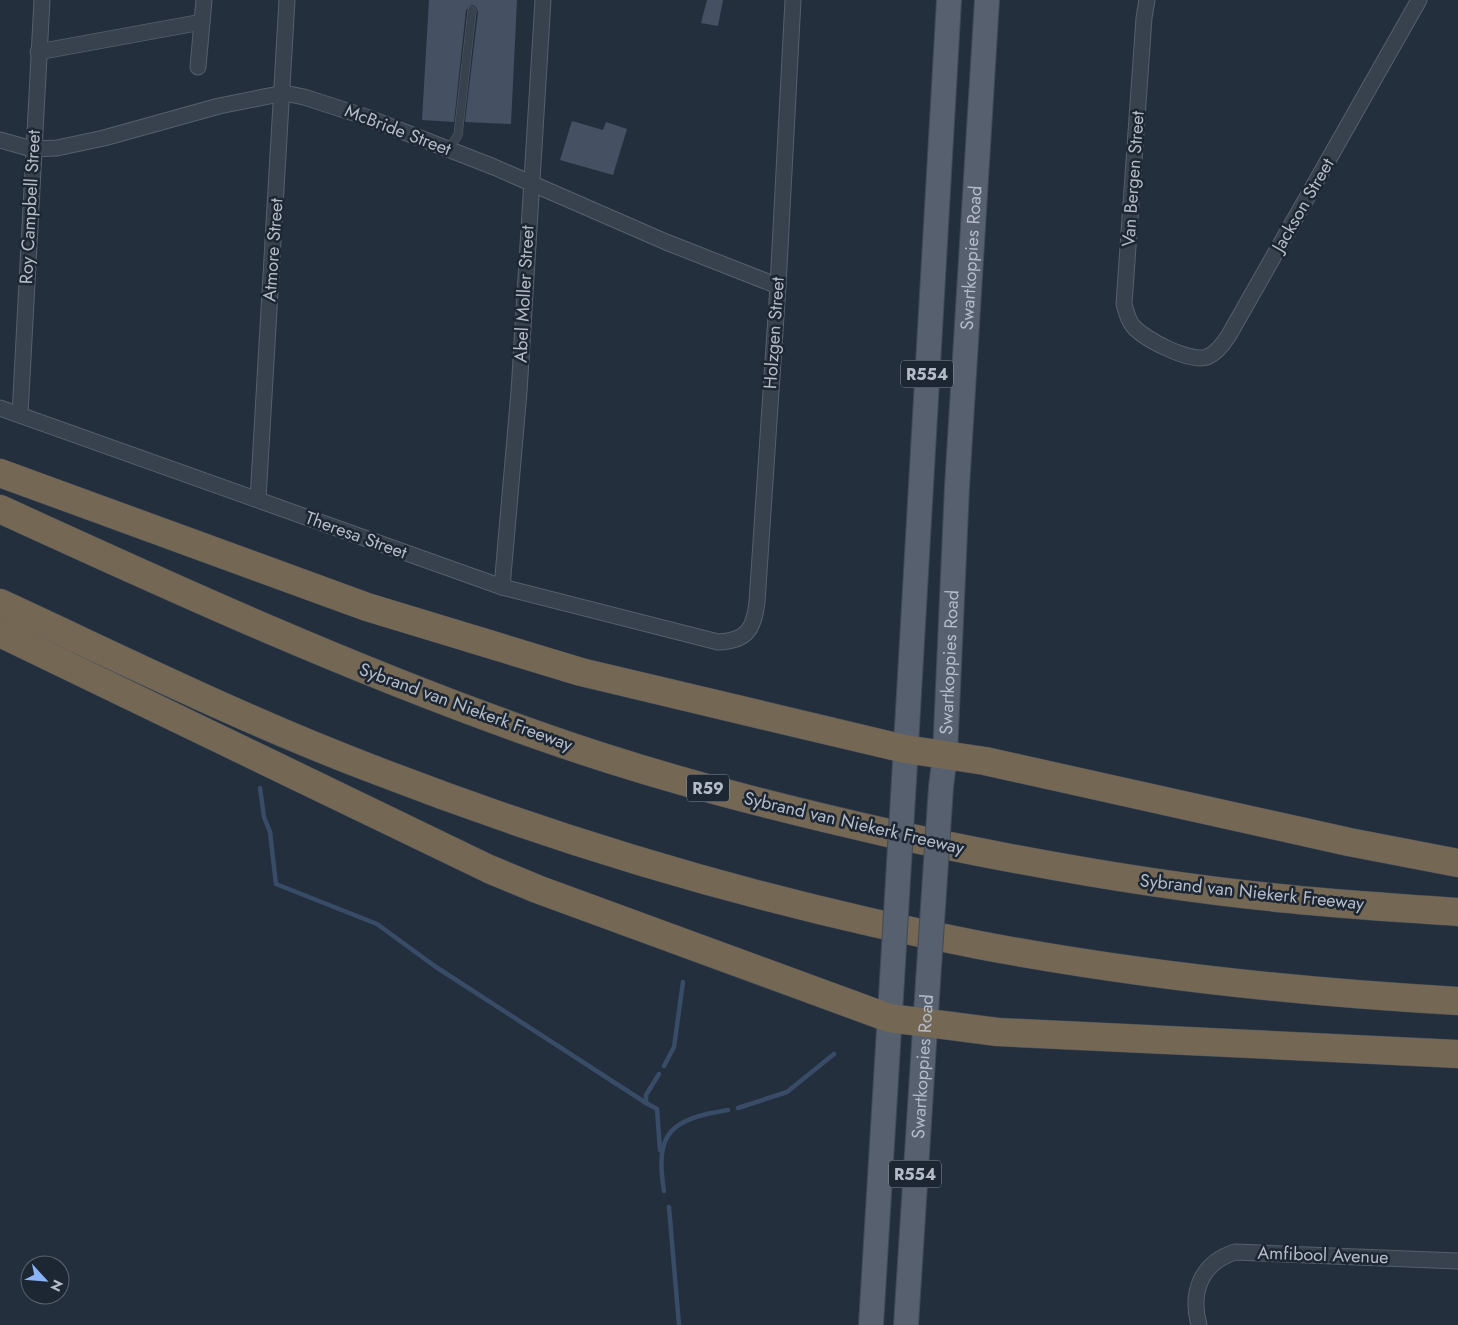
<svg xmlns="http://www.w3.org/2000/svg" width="1458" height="1325" font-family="Jost,sans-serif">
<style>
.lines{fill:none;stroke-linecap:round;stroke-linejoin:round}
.stream{stroke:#394c67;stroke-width:4.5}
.building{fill:#455162}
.service-casing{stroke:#565f6c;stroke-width:9}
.minor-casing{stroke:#565f6c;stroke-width:17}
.primary-casing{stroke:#414a57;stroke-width:26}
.motorway-casing{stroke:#434c59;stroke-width:29}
.service{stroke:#38414e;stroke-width:8}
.minor{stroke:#38414e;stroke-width:15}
.primary{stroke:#56606e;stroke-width:24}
.motorway{stroke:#746855;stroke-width:28}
.primary-bridge-casing{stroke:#414a57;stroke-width:26;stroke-linecap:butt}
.primary-bridge{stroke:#56606e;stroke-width:24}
.labels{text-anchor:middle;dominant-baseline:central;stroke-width:5;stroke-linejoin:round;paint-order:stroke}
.shield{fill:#1d2633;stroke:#878f9c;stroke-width:1}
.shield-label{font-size:16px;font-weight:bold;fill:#b4bcc9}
.street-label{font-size:18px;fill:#b4bcc9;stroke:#1d2633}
</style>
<rect width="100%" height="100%" fill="#242f3e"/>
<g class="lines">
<!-- stream -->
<g class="stream">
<path d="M260 788 264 817 270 832 276 884 377 924 436 967 646 1103"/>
<path d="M664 1066 674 1047 683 982"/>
<path d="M659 1074 646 1095V1103L657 1109 660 1150"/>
<path d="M738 1108 787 1092 834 1054"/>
<path d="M664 1191C654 1131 672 1119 728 1110"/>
<path d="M669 1207 679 1325"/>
</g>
</g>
<!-- building -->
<g class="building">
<path d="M429 0H517L511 124 465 122 478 12 476 7 472 5 466 10 454 122 422 120Z"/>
<path d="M707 0H723L718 26 701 23Z"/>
<path d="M572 121 603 130 606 122 627 129 613 175 560 160Z"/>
</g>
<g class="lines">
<!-- service casing -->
<g class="service-casing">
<path id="service" d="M449 149 458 135 472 11"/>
</g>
<!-- minor casing -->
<g class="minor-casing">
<g id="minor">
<path d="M1147 0 1144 18 1124 304C1126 312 1128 320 1133 326 1144 339 1190 363 1207 357 1217 353 1224 343 1229 335L1419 0"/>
<path d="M38 52 202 22"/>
<path d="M198 67 204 0"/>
<path d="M0 140 32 149 57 148 104 138 219 106 284 93 304 97 366 117 494 167 666 242 778 286"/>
<path d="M0 408 502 587 718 642C747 641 754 629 757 602L778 286 793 0"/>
<path d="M20 415 42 0"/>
<path d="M258 499C267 333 278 166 287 0"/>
<path d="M502 587 519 392 543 0"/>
<path d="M1199 1325C1190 1292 1201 1263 1235 1252L1458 1261"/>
</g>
</g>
<!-- primary casing -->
<g class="primary-casing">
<g id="primary">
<path d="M904 780 949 0"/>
<path id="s1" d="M941 787 945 755 957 487 987 0"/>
<path d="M871 1325 892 980"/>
<path id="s2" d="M906 1325 928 982"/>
</g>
</g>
<!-- motorway casing -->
<g class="motorway-casing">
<g id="motorway">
<path d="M0 473 367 607 581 672 905 749 985 761 1349 842 1458 863"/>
<path d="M0 509C179 591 357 672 543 737 659 778 778 808 897 835 1027 863 1158 887 1290 899 1346 905 1402 908 1458 912"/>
<path d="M0 603C123 660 244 720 370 768 568 845 772 905 979 945 1137 975 1298 992 1458 1001"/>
<path d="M0 633 489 869 537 889 889 1018 998 1032 1458 1054"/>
</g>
</g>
<!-- service -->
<use href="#service" class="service"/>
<!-- minor -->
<use href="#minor" class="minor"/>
<!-- primary -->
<use href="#primary" class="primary"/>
<!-- motorway -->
<use href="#motorway" class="motorway"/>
<!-- primary-bridge casing -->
<g class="primary-bridge-casing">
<g id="primary-bridge">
<path d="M892 980 904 780"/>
<path d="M928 982 941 787"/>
</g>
</g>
<!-- primary-bridge -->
<use href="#primary-bridge" class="primary-bridge"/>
</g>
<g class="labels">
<!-- shield labels -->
<g class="shield">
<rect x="901" y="360.5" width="52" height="27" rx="4"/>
<rect x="687" y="774.5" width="42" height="27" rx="4"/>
<rect x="889" y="1160.5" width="52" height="27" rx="4"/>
</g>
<g class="shield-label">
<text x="927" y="374">R554</text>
<text x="708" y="788">R59</text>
<text x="915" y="1174">R554</text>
</g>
<!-- street labels -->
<g class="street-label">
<text transform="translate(398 130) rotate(21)">McBride Street</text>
<text transform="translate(1133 179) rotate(-86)">Van Bergen Street</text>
<text transform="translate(1303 205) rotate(-60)">Jackson Street</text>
<text transform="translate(30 207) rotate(-87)">Roy Campbell Street</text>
<text transform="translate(273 250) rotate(-86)">Atmore Street</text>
<text stroke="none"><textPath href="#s1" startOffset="530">Swartkoppies Road</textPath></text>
<text transform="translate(524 294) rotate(-87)">Abel Moller Street</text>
<text transform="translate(774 333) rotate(-86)">Holzgen Street</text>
<text transform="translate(356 535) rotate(20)">Theresa Street</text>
<text stroke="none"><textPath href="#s1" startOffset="125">Swartkoppies Road</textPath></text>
<text transform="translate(466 707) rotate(20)">Sybrand van Niekerk Freeway</text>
<text transform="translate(854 823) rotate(13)">Sybrand van Niekerk Freeway</text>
<text transform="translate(1252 892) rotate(6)">Sybrand van Niekerk Freeway</text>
<text stroke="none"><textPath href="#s2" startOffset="259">Swartkoppies Road</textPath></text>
<text transform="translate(1323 1255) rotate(2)">Amfibool Avenue</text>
</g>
</g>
<!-- north arrow -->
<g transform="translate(45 1280) rotate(116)"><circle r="24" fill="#1d2633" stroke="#59626f"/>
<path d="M0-4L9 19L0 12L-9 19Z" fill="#8ab4f8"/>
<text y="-8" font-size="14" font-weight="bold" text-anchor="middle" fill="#b4bcc9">N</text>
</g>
</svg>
